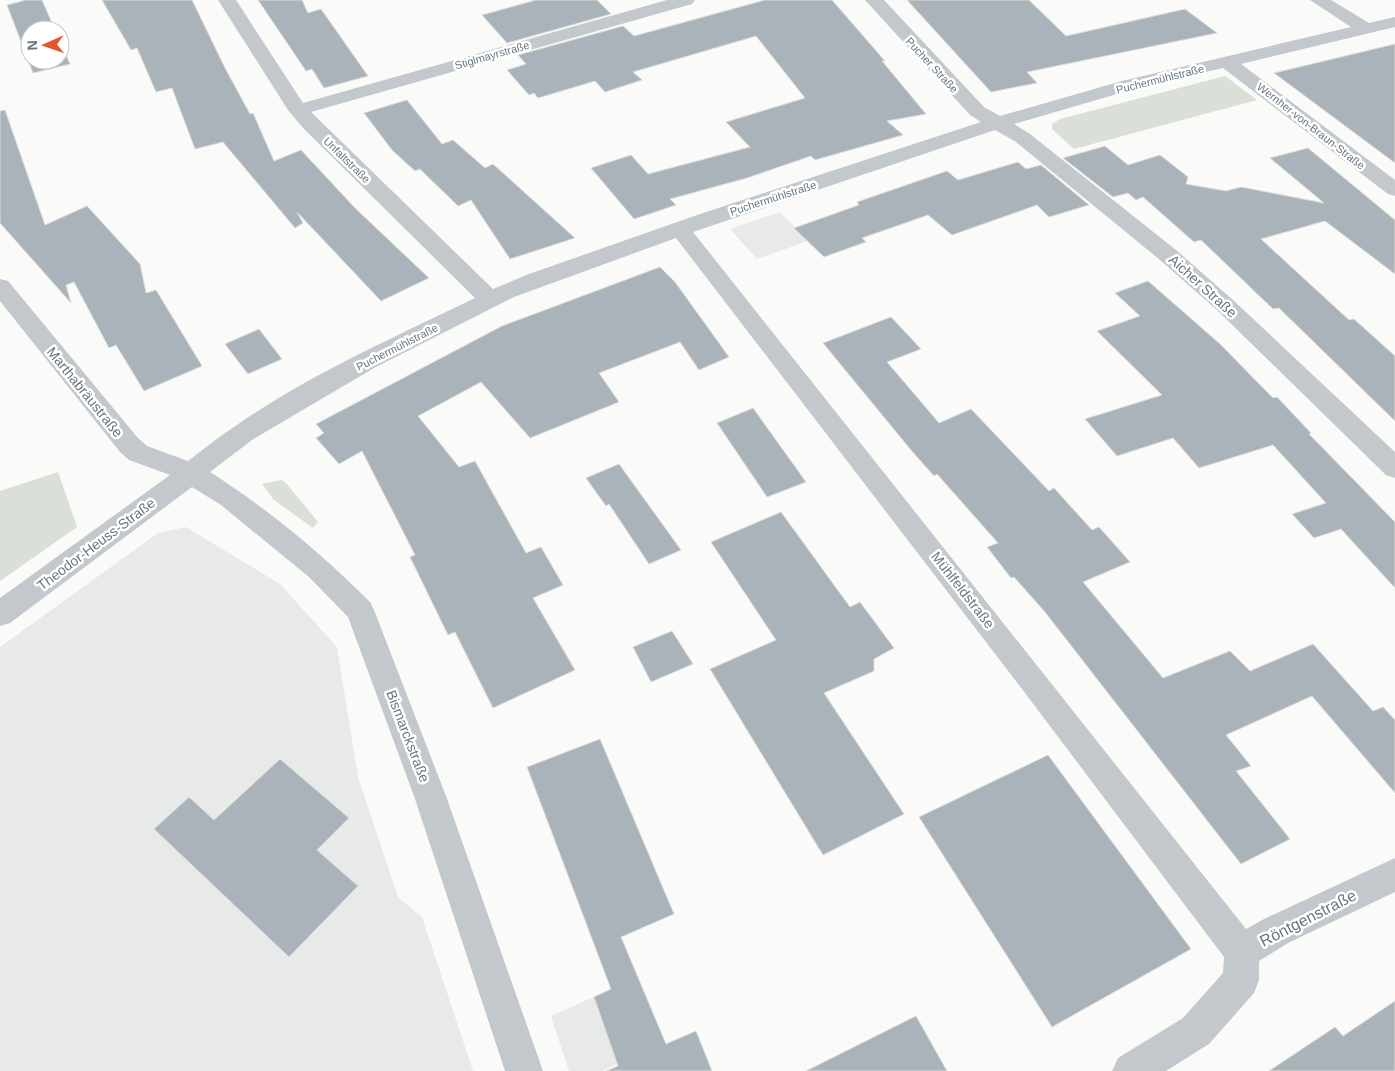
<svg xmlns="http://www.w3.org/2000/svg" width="1395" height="1071" font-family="Helvetica,sans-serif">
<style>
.built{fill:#e8e9e9}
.green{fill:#dadfd7}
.building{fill:#aab3b9;stroke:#dcdcda}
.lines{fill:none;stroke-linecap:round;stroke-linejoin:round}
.minor{fill:#c3c8cc;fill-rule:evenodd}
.labels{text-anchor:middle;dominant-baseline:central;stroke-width:5;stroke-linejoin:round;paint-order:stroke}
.far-street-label{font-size:11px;fill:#657683;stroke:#fff}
.street-label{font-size:14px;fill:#657683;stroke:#fff}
.near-street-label{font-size:16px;fill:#657683;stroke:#fff}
</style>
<rect width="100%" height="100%" fill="#fafaf8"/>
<!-- built -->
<g class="built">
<path d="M780 212 808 241 757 259 730 229Z"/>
<path d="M186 527 280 584 337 647 358 777 398 897 422 917 473 1071H0V647L158 533Z"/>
<path d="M638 977 663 1043 602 1071H569L551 1016Z"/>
</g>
<!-- green -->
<g class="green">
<path d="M1225 76 1257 100 1074 149 1052 129V124L1060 119Z"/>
<path d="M58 472 77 527 0 581V491Z"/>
<path d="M281 480 285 482 318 522 313 528 274 500 262 484Z"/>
</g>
<!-- building -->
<g class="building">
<path d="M26 0H42L55 30H30V60H60V41L70 64 33 73 7 5Z"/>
<path d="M102 0H192L225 68 250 114 253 113 274 161 301 150 355 208 429 278 381 301 297 212 303 223 295 228 223 142 195 149 172 88 156 92 137 48 131 50Z"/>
<path d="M258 0H302L308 13 321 9 368 76 324 88 312 69 306 71Z"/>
<path d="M536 0H597L611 14 507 43 482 15Z"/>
<path d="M765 0H832L885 61H882L926 114 887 121 903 135 815 160 811 156 747 178 670 199 676 205 634 219 591 168 631 155 648 174 750 147 726 122 805 98 756 36 633 72 642 80 605 92 595 81 538 98 534 93 529 95 507 70 526 64 518 55 623 26 634 36Z"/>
<path d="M907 0H1029L1066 36 1185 9 1217 33 1027 72 1037 83 991 92Z"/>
<path d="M1395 44V163L1274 73Z"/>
<path d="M407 100 442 144 453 140 485 168 493 164 575 238 510 259 471 200 458 206 420 169 415 171 392 150 364 113Z"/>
<path d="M5 110 45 225 87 206 140 264 146 293 156 290 202 366 144 391 116 345 109 348 74 282 66 285 71 303 0 223V111Z"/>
<path d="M1105 146 1128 165 1160 155 1188 177 1186 184 1226 191 1241 187 1324 203 1270 158 1308 148 1395 220V274L1325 221 1261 239 1349 320 1354 319 1395 356V421L1279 308 1273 309 1201 240 1194 242 1143 197 1136 200 1128 193 1113 197 1063 158Z"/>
<path d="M1018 162 1026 169 1041 165 1089 205 1049 217 1037 205 952 235 928 215 862 238 866 242 824 257 794 228 859 205 857 202 947 171 958 180Z"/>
<path d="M660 267 675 282 729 357 699 370 680 342 599 373 619 402 530 438 481 382 418 416 459 467 475 461 526 553 541 547 563 585 533 598 575 670 493 708 455 632 448 635 410 557 415 555 362 451 339 464 316 438 324 433 316 424 502 326Z"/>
<path d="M1148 281 1220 344 1273 398 1277 397 1311 433 1309 434 1395 522V588L1341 529 1314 538 1292 514 1326 503 1273 445 1199 468 1173 438 1117 456 1085 419 1162 395 1097 331 1140 316 1115 293Z"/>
<path d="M891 317 921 349 887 362 939 423 971 409 1049 491 1054 488 1092 530 1099 527 1130 562 1083 582 1163 678 1230 651 1250 671 1313 644 1373 711 1383 707 1395 720V793L1312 696 1226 735 1251 766 1236 771 1290 839 1241 864 1045 612 1014 577 1011 578 987 547 998 543 937 474 934 476 911 450 823 343Z"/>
<path d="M259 329 282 359 248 374 225 344Z"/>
<path d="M753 408 806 482 767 497 717 423Z"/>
<path d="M619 464 681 550 649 564 609 504 606 506 586 478Z"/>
<path d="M781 512 850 607 860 602 894 648 874 659V671L824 693 904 814 823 855 710 669 776 640 711 542Z"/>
<path d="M672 631 693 664 651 682 633 647Z"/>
<path d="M600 739 674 914 621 937 666 1044 696 1031 712 1071H606L618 1066 594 997 611 989 527 767Z"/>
<path d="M1048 755 1191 949 1052 1027 919 817Z"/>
<path d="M280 759 349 818 317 850 358 886 289 957 154 829 189 797 214 820Z"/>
<path d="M1395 1001V1071H1269L1335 1027 1343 1036Z"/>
<path d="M916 1016 947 1071H806Z"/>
</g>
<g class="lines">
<!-- minor -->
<path class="minor" d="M218 0H236L303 103 667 0H695L692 4 311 112 493 289 529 274 703 213 981 122 970 115 865 0H884L984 107 1000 116 1122 81 1351 27 1310 0H1331L1369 23 1395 17V27L1241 64 1395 180V196L1388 194 1223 68 1134 89 1014 124 1030 134 1176 250 1233 300 1395 452V478L1386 475 1217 310 1160 260 1016 142 995 130 693 232 1246 929 1264 919 1395 858V892L1288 943 1259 961V980L1254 993 1209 1044 1166 1071H1112L1118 1058 1183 1018 1223 973 1224 957 1022 689 676 238 514 297 374 368 252 440 210 472C268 509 321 553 370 602L374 610 446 796 543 1071H505L414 796 348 617 309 577 221 505 192 487 10 623 0 626V598L170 475 129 460 120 452 0 301V279L8 281 138 438 147 446 188 461C203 450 218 437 234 427 308 375 393 338 475 298L303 128 288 110Z"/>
</g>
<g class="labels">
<!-- far-street labels -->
<g class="far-street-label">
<text transform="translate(492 55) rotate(-16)">Stiglmayrstraße</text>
<text transform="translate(932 65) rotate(47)">Pucher Straße</text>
<text transform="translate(1160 79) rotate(-14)">Puchermühlstraße</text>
<text transform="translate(1311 126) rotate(38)">Wernher-von-Braun-Straße</text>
<text transform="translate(347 160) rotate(44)">Unfaltstraße</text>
<text transform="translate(773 198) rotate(-18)">Puchermühlstraße</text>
<text transform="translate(397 347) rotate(-27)">Puchermühlstraße</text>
</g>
<!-- street labels -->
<g class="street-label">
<text transform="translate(1203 286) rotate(42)">Aicher Straße</text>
<text transform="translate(85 392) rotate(51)">Marthabräustraße</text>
<text transform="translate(96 544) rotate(-37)">Theodor-Heuss-Straße</text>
<text transform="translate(963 590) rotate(52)">Mühlfeldstraße</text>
<text transform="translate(408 736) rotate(69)">Bismarckstraße</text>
</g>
<!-- near-street labels -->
<g class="near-street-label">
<text transform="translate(1308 918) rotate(-27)">Röntgenstraße</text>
</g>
</g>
<!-- north arrow -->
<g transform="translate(45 45) rotate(268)"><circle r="24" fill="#ffffff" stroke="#c1c8cd"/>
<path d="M0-4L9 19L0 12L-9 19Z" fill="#e4572e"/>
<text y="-8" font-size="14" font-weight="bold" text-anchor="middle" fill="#657683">N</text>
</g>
</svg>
